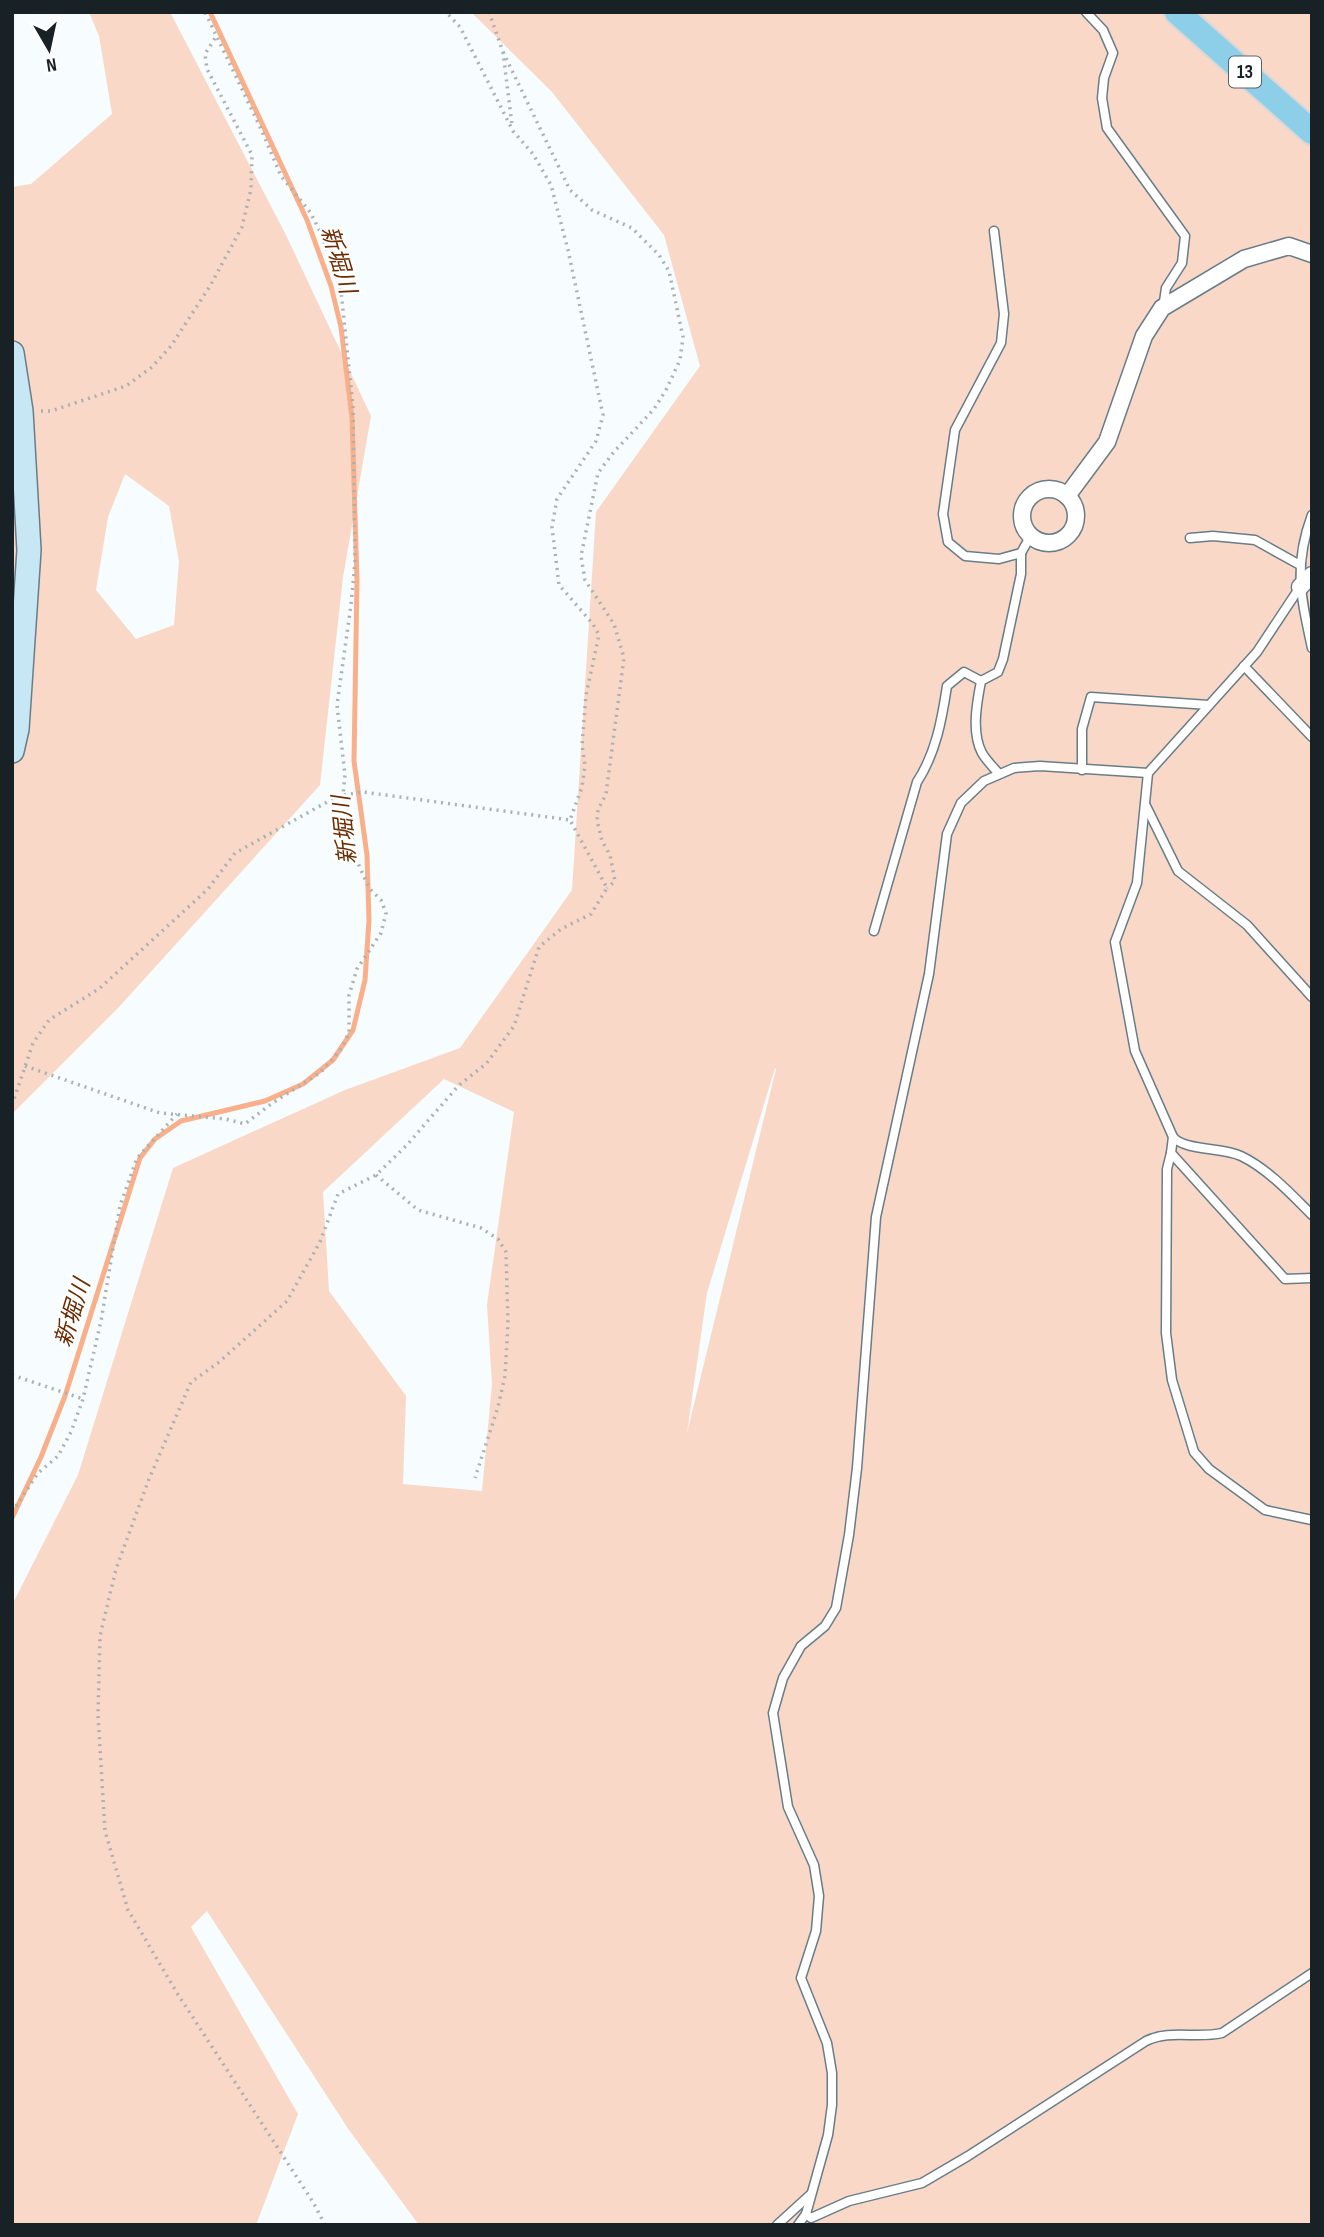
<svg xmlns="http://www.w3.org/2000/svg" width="1324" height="2237" font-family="'Sofia Sans Condensed','Noto Sans JP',sans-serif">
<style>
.green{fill:#f9d8c7;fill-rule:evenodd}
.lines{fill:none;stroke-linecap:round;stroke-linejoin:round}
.stream{stroke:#f9b08a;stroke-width:5}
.lane-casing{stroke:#687d88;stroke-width:11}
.street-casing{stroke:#687d88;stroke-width:19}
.secondary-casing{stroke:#687d88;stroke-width:26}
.primary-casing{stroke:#d5d7d8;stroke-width:28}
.path{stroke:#aab0b3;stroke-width:3.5;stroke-dasharray:2 5;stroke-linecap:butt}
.lane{stroke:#fff;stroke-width:8}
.street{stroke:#fff;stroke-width:16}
.secondary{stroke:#c6e7f3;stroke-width:23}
.primary{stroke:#8dcee8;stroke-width:24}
.labels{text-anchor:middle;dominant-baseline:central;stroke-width:5;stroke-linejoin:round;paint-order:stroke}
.shield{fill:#fff;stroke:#5d6466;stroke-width:2}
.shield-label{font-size:19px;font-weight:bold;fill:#182125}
.water-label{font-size:23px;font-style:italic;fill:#6c2c00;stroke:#fff}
</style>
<rect width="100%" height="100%" fill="#f7fcfe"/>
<!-- green -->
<g class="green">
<path d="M89 12H170L287 237 371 416 343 577 320 785 118 1008 12 1114V187L31 184 112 114 99 36ZM125 474 169 506 179 561 174 625 136 639 96 590 108 517Z"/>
<path d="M471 12H1312V2225H419L349 2130 207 1911 191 1927 298 2114 256 2225H12V1605L78 1475 173 1168 345 1090 460 1048 572 890 596 512 700 366 664 235 552 92ZM775 1068 776 1069 687 1433 707 1293ZM444 1079 514 1112 487 1305 492 1384 482 1491 403 1484 406 1396 329 1291 323 1192Z"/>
</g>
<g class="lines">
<!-- stream -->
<path class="stream" d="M12 1518 41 1457 65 1396 140 1158 155 1139 181 1121 265 1101 303 1084 333 1060 353 1030 365 980 369 920 367 855 354 761 357 580 352 418 341 327 331 286 307 220 210 12"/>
<!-- lane casing -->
<g class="lane-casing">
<g id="lane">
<path d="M1086 12 1103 30 1113 53 1104 78 1102 98 1107 128 1185 236 1182 263 1166 288 1163 308"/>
<path d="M994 231 1004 314 1001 343 955 430 943 514 948 542 965 556 999 559 1021 553 1030 537"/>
<path d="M1312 515C1293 566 1301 597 1312 648"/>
<path d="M1190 538 1213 536 1255 540 1300 565"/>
<path d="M1300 587 1257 652 1148 773 1137 883 1115 942 1135 1051 1173 1137 1171 1153 1285 1279 1312 1278"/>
<path d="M1244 666 1312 737"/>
<path d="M1082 770V729L1091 697 1209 705"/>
<path d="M999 774C994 768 986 760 982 753 971 732 977 702 981 681L998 672 1003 659 1021 574V553"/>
<path d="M1146 806 1178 871 1247 925 1312 997"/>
<path d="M874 931 917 782C936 753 942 719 947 686L964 672 981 681"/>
<path d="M1173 1137C1185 1151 1222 1147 1241 1156 1268 1169 1291 1194 1312 1215"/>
<path d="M1171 1153 1167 1169 1166 1333 1172 1380 1194 1452 1209 1469 1265 1510 1312 1520"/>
<path d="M806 2214 811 2218 849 2201 922 2183 968 2156 1146 2041C1170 2029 1196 2039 1222 2033L1312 1973"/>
<path d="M777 2225 811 2194"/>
<path d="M798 2225 806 2214 828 2135 832 2105V2073L827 2043 801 1978 816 1931 819 1896 814 1865 788 1807 773 1713 783 1678 801 1646 825 1626 836 1608 849 1535 857 1468 876 1217 929 974 947 834 961 803 984 781 1014 768 1040 766 1148 773"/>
</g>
</g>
<!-- street casing -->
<g class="street-casing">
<g id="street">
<circle cx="1049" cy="516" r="27"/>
<path d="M1067 496 1107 442 1144 336 1162 308 1244 259 1289 246 1312 254"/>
<path d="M1300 587 1312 575"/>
</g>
</g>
<!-- secondary casing -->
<g class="secondary-casing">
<path id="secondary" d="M12 353 21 411 29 550 17 729 12 751"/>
</g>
<!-- primary casing -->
<g class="primary-casing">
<path id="primary" d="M1177 12 1312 132"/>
</g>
<!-- path -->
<g class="path">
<path d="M489 12 503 52 512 125"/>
<path d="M503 52 570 190 592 210 632 228 659 255 669 271 683 337 680 360 666 390 654 409 613 453 598 473 581 556 585 580 614 624 624 658 606 794 598 810 597 820 602 841 610 855 615 881 607 888"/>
<path d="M41 411H51L126 386 152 367 171 346 210 286 242 227 251 189 252 155 207 69 205 54 215 38"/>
<path d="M25 1066 160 1113 226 1119 245 1124 271 1104 321 1072 342 1048 349 1032V995L357 969 381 933 386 913 381 900 369 888 357 861 343 795 345 775 337 705 351 605 355 562 353 407 341 291 321 233 310 212 281 176 261 129 205 12"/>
<path d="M12 1105 33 1043 49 1020 100 988 208 889 235 853 338 796 363 792 570 820"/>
<path d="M376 1175 418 1210 481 1228 498 1239 506 1252 508 1323 505 1376 498 1407 475 1478"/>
<path d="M12 1375 83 1399"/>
<path d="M12 1512 38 1473 58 1456 71 1432 83 1399 101 1321 120 1206 137 1158 177 1114"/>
<path d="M325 2225 313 2202 177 1993 128 1910 105 1831 98 1715 100 1636 116 1569 149 1479 191 1382 218 1363 287 1301 320 1242 338 1194 376 1175 406 1146 459 1085 486 1064 514 1026 539 947 561 929 591 914 607 888 570 820 582 787 585 765 582 745 586 695 599 635 593 624 559 585 552 527 557 499 596 441 603 415 568 250 551 185 533 154 513 131 460 27 446 12"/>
</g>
<!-- lane -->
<use href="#lane" class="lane"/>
<!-- street -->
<use href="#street" class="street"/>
<!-- secondary -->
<use href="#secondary" class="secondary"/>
<!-- primary -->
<use href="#primary" class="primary"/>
</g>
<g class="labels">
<!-- shield labels -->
<rect class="shield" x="1229" y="56.5" width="32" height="31" rx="5"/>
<g class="shield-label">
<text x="1245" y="72">13</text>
</g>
<!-- water labels -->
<g class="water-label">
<text transform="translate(338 260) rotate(73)">新堀川</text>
<text transform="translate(345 830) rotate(-96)">新堀川</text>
<text transform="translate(73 1313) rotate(-73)">新堀川</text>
</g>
</g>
<!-- border -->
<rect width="1324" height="2237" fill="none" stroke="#182125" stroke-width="28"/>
<!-- north arrow -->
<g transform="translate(49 49) rotate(171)" stroke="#ffffff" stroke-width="5" paint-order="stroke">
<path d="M0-5L12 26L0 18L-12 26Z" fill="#182125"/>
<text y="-10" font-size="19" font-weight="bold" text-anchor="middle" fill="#182125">N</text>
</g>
</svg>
